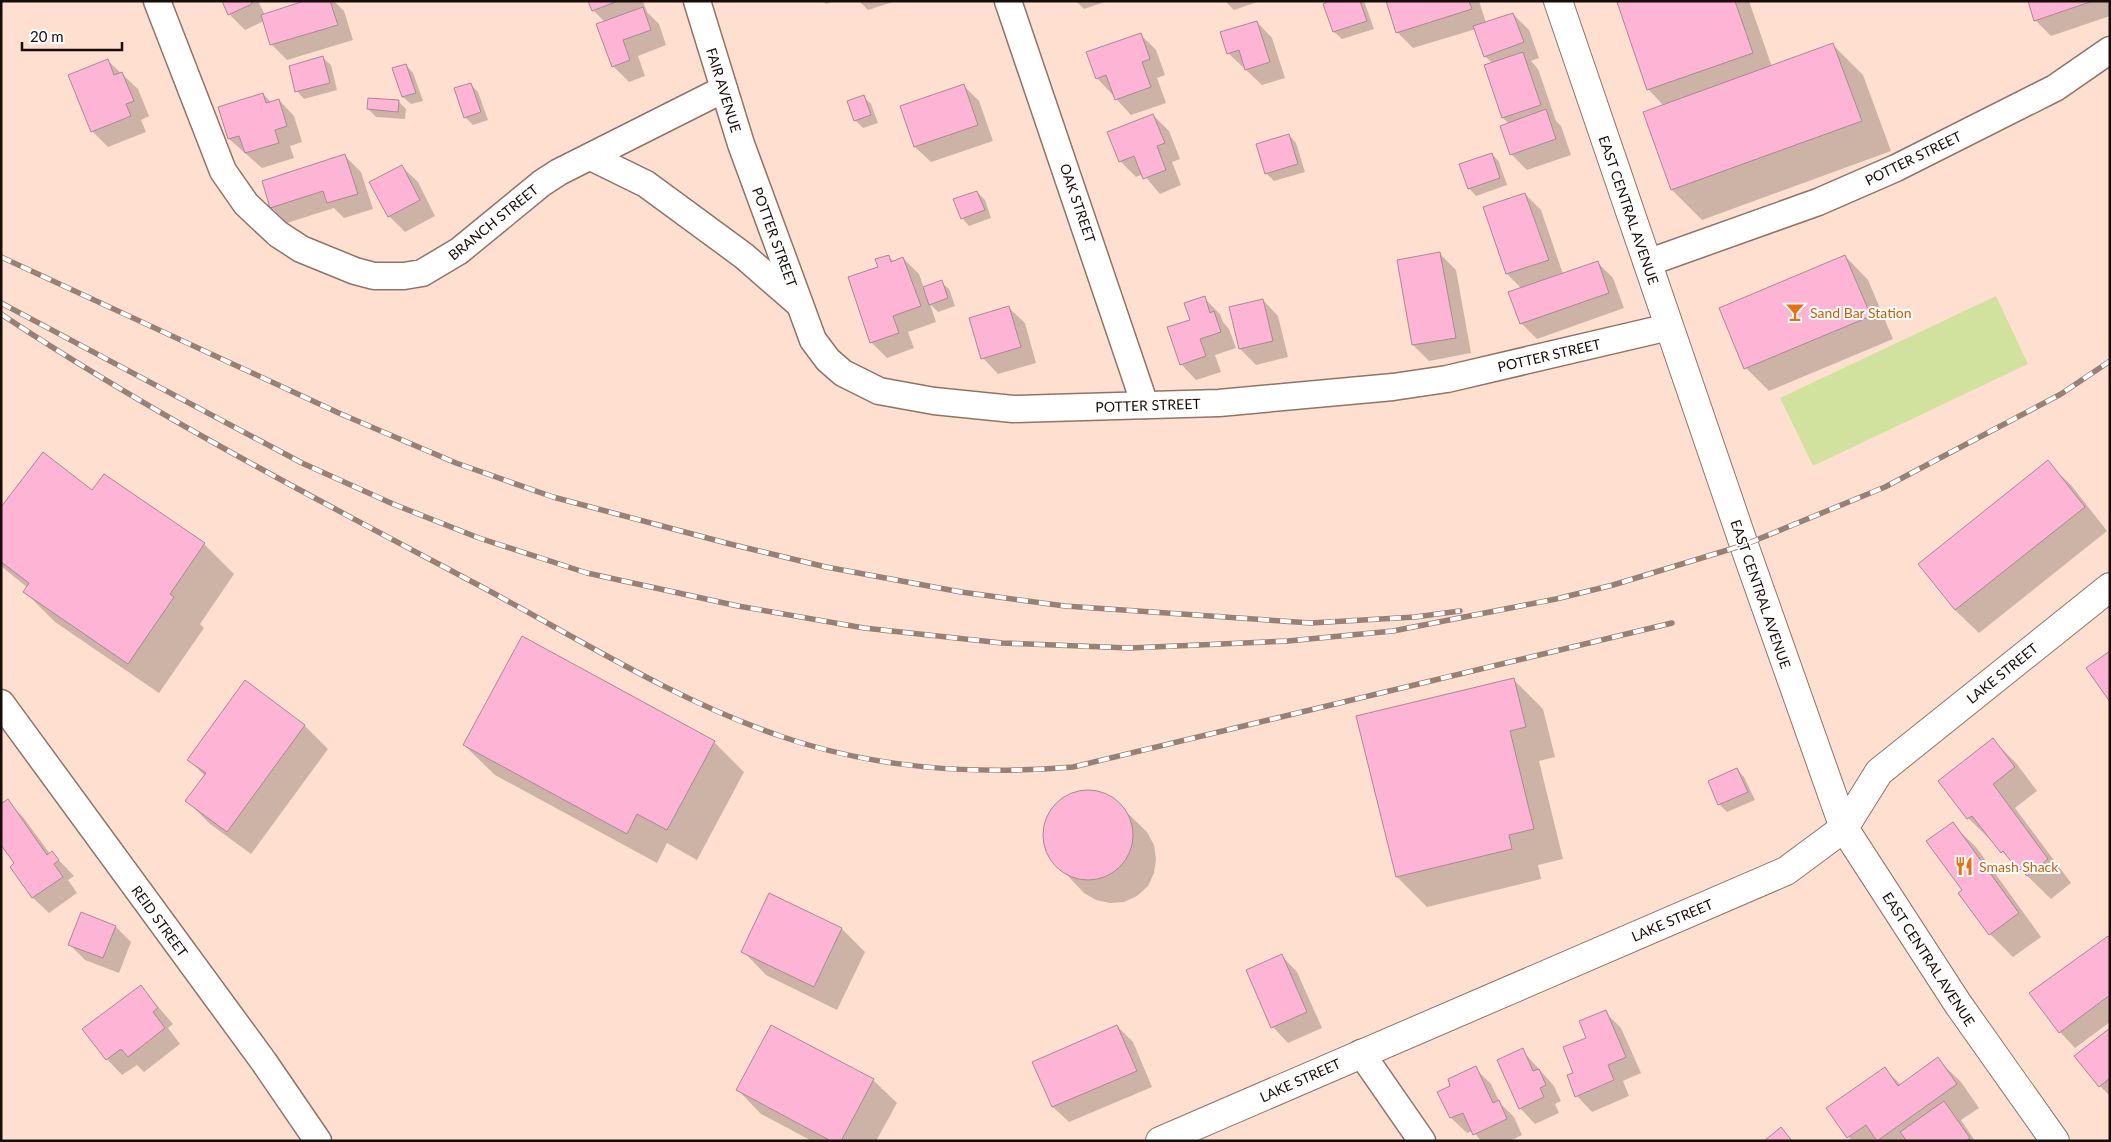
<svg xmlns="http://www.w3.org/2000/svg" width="2111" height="1142" font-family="Lato,sans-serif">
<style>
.green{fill:#d1e29f}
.shadow{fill:#0003}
.building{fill:#feb4d4;stroke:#a78995}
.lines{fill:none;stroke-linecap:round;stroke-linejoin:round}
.street-casing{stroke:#8f7465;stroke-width:29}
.secondary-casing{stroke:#8f7465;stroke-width:30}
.primary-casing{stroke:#8f7465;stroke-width:30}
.highway-casing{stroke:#8f7465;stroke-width:30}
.street{stroke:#fff;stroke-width:26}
.secondary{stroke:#fff;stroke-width:28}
.primary{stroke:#fff;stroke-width:28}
.highway{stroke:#fff;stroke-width:28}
.rail-casing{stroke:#978176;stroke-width:5.5}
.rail{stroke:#fff;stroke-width:4;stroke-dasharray:11;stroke-linecap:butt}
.labels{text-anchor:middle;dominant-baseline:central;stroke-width:4;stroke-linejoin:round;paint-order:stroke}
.street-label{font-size:14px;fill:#170d08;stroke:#fff}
.food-label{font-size:14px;fill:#c56008;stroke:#fff;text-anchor:start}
</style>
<rect width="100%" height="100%" fill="#ffe0d0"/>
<!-- green -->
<path class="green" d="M1996 296 2028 364 1813 466 1780 398Z"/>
<!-- shadow -->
<g class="shadow">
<path d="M223 1H258L265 15 309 1H334L344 11 353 40 287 60 271 44 264 21 245 30 229 14Z"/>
<path d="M590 1H643L647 12 659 24 666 45 638 56 645 76 629 82 613 66 605 22 593 10Z"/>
<path d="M823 1H835L826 4Z"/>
<path d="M859 1H896L868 10Z"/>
<path d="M1076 1H1108L1084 9Z"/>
<path d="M1225 1H1260L1234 10Z"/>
<path d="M1333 1H1364L1374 29 1342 39 1334 32 1324 4Z"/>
<path d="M1388 1H1479L1486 23 1513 14 1529 30 1539 58 1531 61 1538 69 1556 121 1561 126 1571 155 1527 170 1511 154 1509 124 1503 118 1485 66 1492 63 1485 56 1476 29 1413 48 1397 32Z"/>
<path d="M1624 1H1749L1772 67 1833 45 1863 75 1891 151 1702 220 1672 190 1644 113 1664 106 1648 89Z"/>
<path d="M2029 1H2109L2110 16 2051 36 2035 20Z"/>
<path d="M1257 22 1272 38 1285 78 1262 85 1228 53Z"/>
<path d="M1140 34 1156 50 1165 75 1157 78 1166 103 1131 115 1097 78Z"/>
<path d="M323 58 331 65 337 90 304 99 297 91Z"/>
<path d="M107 60 138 89 149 116 141 120 146 132 108 147 92 131Z"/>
<path d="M406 65 413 73 423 101 411 104 403 97 394 69Z"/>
<path d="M470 84 478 92 488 120 473 125 466 118 455 89Z"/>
<path d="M963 85 979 101 993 141 931 162 915 147 901 107Z"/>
<path d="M263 94 271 102 279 100 294 116 302 142 290 146 294 158 262 168 229 139Z"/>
<path d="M863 96 871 104 878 123 863 128 855 120Z"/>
<path d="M398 101 406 109 405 119 376 117 368 109Z"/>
<path d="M1153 115 1169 131 1180 159 1172 162 1181 185 1160 194 1143 174 1136 177 1120 161Z"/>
<path d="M1289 135 1296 143 1305 172 1274 181 1267 174 1257 145Z"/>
<path d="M1492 154 1499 162 1507 185 1476 196 1469 188Z"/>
<path d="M345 156 361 172 373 209 344 218 334 208 287 223 271 207Z"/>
<path d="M402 167 418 182 435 216 405 232 389 216Z"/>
<path d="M977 192 985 200 991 218 969 226 962 218Z"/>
<path d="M1525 194 1541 210 1563 274 1597 262 1613 278 1624 308 1537 339 1521 323 1522 289 1507 274 1485 208Z"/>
<path d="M1440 254 1456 270 1471 353 1429 361 1413 345Z"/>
<path d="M888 256 894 262 903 258 919 274 924 288 941 282 949 289 955 306 938 312 930 304 936 322 908 332 914 348 887 358 871 342 879 268Z"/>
<path d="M1845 256 1868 280 1893 339 1769 391 1746 368Z"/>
<path d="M1204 298 1220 314 1223 322 1229 329 1236 348 1215 355 1221 372 1196 380 1181 364 1191 320Z"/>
<path d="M1263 300 1278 316 1288 357 1256 365 1240 349Z"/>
<path d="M1009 308 1025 323 1036 363 998 374 983 358Z"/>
<path d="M2047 462 2071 485 2107 531 1979 633 1955 610Z"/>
<path d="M93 492 204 544 234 574 200 624 204 628 159 693 55 622 25 592 28 588 1 566V509Z"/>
<path d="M1513 679 1543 709 1555 757 1539 761 1563 859 1538 865 1541 879 1427 907 1397 877Z"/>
<path d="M245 682 305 726 328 749 251 854 210 824 187 801 205 776 188 759Z"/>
<path d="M1993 740 2016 763 2037 791 2015 808 2071 883 2051 899 1968 818 1940 781Z"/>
<path d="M714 742 744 772 697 860 667 843 657 863 495 775 464 745Z"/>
<path d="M1737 770 1744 777 1755 800 1727 812 1719 804Z"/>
<path d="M1084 791 1099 792 1112 798 1147 832 1154 845 1156 859 1154 873 1148 886 1137 896 1124 902 1110 903 1096 900 1084 893 1051 858 1045 844V829L1049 815 1058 803 1070 795Z"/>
<path d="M7 801 23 817 50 854 52 853 74 876 68 880 77 893 49 913 33 898 12 867 16 864Z"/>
<path d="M1952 824 1976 847 2041 937 2013 957 1990 934 1964 890Z"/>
<path d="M770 895 842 929 865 952 837 1010 766 975 743 951Z"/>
<path d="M116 927 131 942 119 973 85 960 70 945Z"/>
<path d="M2110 940V1022L2075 1048 2060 1032Z"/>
<path d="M1282 956 1297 972 1322 1028 1288 1043 1273 1027 1248 971Z"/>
<path d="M141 987 173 1024 168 1028 180 1044 144 1072 137 1065 122 1075 107 1059Z"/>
<path d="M1605 1012 1621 1028 1641 1073 1623 1081 1629 1096 1592 1112 1577 1096 1575 1073 1587 1038Z"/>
<path d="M1117 1026 1133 1042 1152 1087 1069 1122 1053 1107Z"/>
<path d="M2110 1029V1096L2100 1086Z"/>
<path d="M1522 1050 1554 1086 1561 1101 1555 1104 1559 1113 1535 1124 1520 1108Z"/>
<path d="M1937 1059 1961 1082 1979 1108 1961 1120 1975 1141H1852L1828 1109 1885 1069 1901 1085Z"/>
<path d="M1475 1068 1491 1084 1500 1103 1514 1117 1522 1135 1510 1141H1481L1473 1131 1467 1133 1451 1118 1439 1092 1452 1086Z"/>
<path d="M873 1080 897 1103 876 1141H812L761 1114 738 1090Z"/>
</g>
<!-- building -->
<g class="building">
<path d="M222 1H251L252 4 228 15Z"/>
<path d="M304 1H330L338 25 270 45 261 15Z"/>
<path d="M588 1H618L592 11Z"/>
<path d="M1329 1H1360L1367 21 1333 32 1323 4Z"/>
<path d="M1386 1H1469L1472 9 1396 33Z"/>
<path d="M1620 1H1735L1753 53 1647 90 1617 2Z"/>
<path d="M2028 1H2093L2034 21Z"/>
<path d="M643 7 651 30 623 40 630 60 612 67 596 24Z"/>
<path d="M1513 13 1524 42 1484 57 1473 26Z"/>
<path d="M1257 21 1270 62 1245 70 1239 50 1227 54 1220 32Z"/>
<path d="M1141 33 1150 59 1142 62 1151 87 1115 100 1106 75 1096 79 1086 52Z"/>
<path d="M1833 43 1862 121 1671 190 1643 112Z"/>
<path d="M1523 52 1541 105 1502 118 1484 65Z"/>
<path d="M323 56 330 83 295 92 289 66Z"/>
<path d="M108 59 114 75 122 72 134 101 126 104 131 116 91 132 68 75Z"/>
<path d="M406 64 416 93 402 97 392 68Z"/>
<path d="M471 83 481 112 464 118 454 88Z"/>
<path d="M964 84 978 125 914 147 900 106Z"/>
<path d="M263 93 266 103 279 99 287 126 275 130 279 143 245 153 239 136 228 139 218 107Z"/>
<path d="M864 95 871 115 854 121 847 101Z"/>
<path d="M368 98 399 100 398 112 367 109Z"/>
<path d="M1546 109 1556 139 1510 155 1500 126Z"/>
<path d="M1153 114 1165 143 1157 146 1166 170 1143 179 1134 156 1119 162 1107 132Z"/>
<path d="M1289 134 1298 164 1265 174 1256 144Z"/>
<path d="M1492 153 1500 178 1468 189 1459 164Z"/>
<path d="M345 154 358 194 327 203 323 191 270 208 262 181Z"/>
<path d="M402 165 420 200 388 217 369 182Z"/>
<path d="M977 191 985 210 961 219 953 199Z"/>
<path d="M1525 193 1549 260 1506 274 1483 207Z"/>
<path d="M1440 252 1456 338 1412 345 1397 260Z"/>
<path d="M889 255 891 262 903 257 921 306 893 316 899 333 870 343 848 277 878 267 875 259Z"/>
<path d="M1845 255 1871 316 1744 369 1719 308Z"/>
<path d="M1598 261 1609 293 1520 324 1508 292Z"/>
<path d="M942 280 948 298 929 305 923 287Z"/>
<path d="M1205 296 1210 313 1214 311 1221 332 1200 339 1206 356 1180 365 1167 327 1190 320 1184 303Z"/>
<path d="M1263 299 1273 341 1239 349 1229 307Z"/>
<path d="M1009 306 1021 347 981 359 969 318Z"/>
<path d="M43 452 92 490 104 474 205 543 170 594 174 597 128 664 23 592 29 583 1 562V507Z"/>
<path d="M2048 460 2085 507 1955 610 1918 564Z"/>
<path d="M522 636 715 741 667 830 637 814 627 834 463 745Z"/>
<path d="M2110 651V702L2086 668Z"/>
<path d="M1514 678 1526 727 1510 731 1534 829 1509 835 1512 849 1396 877 1356 716Z"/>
<path d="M245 680 305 725 227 832 185 801 206 773 187 760Z"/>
<path d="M1993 738 2015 767 1993 784 2048 859 2027 876 2020 869 2018 870 2003 851 2001 853 1972 816 1967 819 1938 781Z"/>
<path d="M1737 768 1748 792 1718 805 1708 781Z"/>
<circle cx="1088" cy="835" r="45"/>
<path d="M8 799 47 855 52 851 59 860 54 864 63 877 32 898 10 867 14 863 1 845V804Z"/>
<path d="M1953 822 2019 913 1989 935 1958 893 1962 890 1926 841Z"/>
<path d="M769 893 842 928 814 987 741 952Z"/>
<path d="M81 912 116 926 103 958 68 945Z"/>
<path d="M2108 936 2110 939V995L2059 1033 2029 993Z"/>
<path d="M1282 954 1307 1012 1271 1028 1246 970Z"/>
<path d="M141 985 158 1008 153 1012 165 1028 128 1057 121 1049 106 1060 82 1029Z"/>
<path d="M1606 1010 1626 1057 1608 1065 1614 1080 1575 1097 1567 1075 1573 1073 1563 1047 1586 1038 1579 1021Z"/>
<path d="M771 1025 874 1079 841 1141H831L736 1090Z"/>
<path d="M1117 1025 1137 1071 1052 1107 1032 1062Z"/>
<path d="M2110 1028V1078L2099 1087 2074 1056Z"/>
<path d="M1523 1048 1533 1071 1539 1069 1546 1085 1540 1088 1544 1097 1519 1109 1497 1060Z"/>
<path d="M1938 1057 1957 1084 1877 1141 1866 1125 1847 1138 1826 1108 1885 1067 1898 1086Z"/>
<path d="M1476 1066 1493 1103 1499 1100 1507 1119 1473 1135 1463 1113 1450 1118 1437 1092 1450 1086 1448 1079Z"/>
<path d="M1944 1101 1970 1138 1966 1141H1907L1900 1132Z"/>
<path d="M1781 1127 1792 1141H1764Z"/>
</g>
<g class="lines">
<!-- street casing -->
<g class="street-casing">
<g id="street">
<path d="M157 1 223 171 246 204 278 234 301 249 355 271 374 276H404L422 273 459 251 542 183 559 172 724 89"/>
<path d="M697 1 741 144 813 340 828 360 843 373 879 391 934 401 1013 409 1219 403 1393 387 1447 379 1669 327"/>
<path d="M1008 1 1145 405"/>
<path d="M591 157 646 184 744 256 798 303"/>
<path d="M1647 263 1818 202 1896 168 2055 88 2110 50"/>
<path d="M1 703 264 1062 318 1141"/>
<path d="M1361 1053 1422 1141"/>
</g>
</g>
<!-- secondary casing -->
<g class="secondary-casing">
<path id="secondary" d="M1558 1 1744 545 1844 828"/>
</g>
<!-- primary casing -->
<g class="primary-casing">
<path id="primary" d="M1160 1141 1786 871 1844 828"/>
</g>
<!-- highway casing -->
<g class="highway-casing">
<path id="highway" d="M2055 1141 1958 1004 1844 828 1879 772 2110 587"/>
</g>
<!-- street -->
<use href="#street" class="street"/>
<!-- secondary -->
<use href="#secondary" class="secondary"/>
<!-- primary -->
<use href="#primary" class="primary"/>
<!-- highway -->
<use href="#highway" class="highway"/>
<!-- rail casing -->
<g class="rail-casing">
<g id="rail">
<path d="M1 257 341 414 456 463 553 497 730 544 826 567 961 592 1065 606 1311 623 1415 617 1460 611"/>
<path d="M1 303 302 463 393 504 479 538 587 573 738 606 864 628 1002 643 1130 648 1288 641 1393 631 1556 599 1613 585 1744 545 1885 487 2061 394 2110 361"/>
<path d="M1 314C155 416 320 501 482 587 579 639 675 700 780 736 876 769 973 775 1073 767L1672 623"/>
</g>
</g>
<!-- rail -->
<use href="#rail" class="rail"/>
</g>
<!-- icons -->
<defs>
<g id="bar-bare" transform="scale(1.5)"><path d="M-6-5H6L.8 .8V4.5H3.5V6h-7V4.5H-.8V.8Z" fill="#e8710a" stroke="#fff" stroke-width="2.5" paint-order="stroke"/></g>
<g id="restaurant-bare" transform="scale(1.5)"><path d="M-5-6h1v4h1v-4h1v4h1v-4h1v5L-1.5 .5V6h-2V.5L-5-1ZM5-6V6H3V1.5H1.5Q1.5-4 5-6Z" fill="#e8710a" stroke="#fff" stroke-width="2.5" paint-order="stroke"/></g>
</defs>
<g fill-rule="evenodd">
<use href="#bar-bare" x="1795" y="312"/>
<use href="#restaurant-bare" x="1964" y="866"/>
</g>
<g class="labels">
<!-- street labels -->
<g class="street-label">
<text transform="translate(724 90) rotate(73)">FAIR AVENUE</text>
<text transform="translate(1913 158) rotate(-26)">POTTER STREET</text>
<text transform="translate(1078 203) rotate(71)">OAK STREET</text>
<text transform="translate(1629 210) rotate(71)">EAST CENTRAL AVENUE</text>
<text transform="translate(493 222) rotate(-39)">BRANCH STREET</text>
<text transform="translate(775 237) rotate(70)">POTTER STREET</text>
<text transform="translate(1549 355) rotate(-13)">POTTER STREET</text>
<text transform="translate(1148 405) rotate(-2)">POTTER STREET</text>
<text transform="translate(1761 594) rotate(71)">EAST CENTRAL AVENUE</text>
<text transform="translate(2002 673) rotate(-39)">LAKE STREET</text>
<text transform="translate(1672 920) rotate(-23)">LAKE STREET</text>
<text transform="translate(160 921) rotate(54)">REID STREET</text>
<text transform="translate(1929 959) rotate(57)">EAST CENTRAL AVENUE</text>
<text transform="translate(1300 1080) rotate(-24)">LAKE STREET</text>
</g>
<!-- food labels -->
<g class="food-label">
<text x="1810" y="312">Sand Bar Station</text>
<text x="1979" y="866">Smash Shack</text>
</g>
</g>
<!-- border -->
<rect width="2111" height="1142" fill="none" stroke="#170d08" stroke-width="5"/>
<!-- scale -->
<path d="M22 42v8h100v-8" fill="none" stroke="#170d08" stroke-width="2.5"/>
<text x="30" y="42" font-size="15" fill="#170d08" stroke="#ffffff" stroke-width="4" paint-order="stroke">20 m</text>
</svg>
